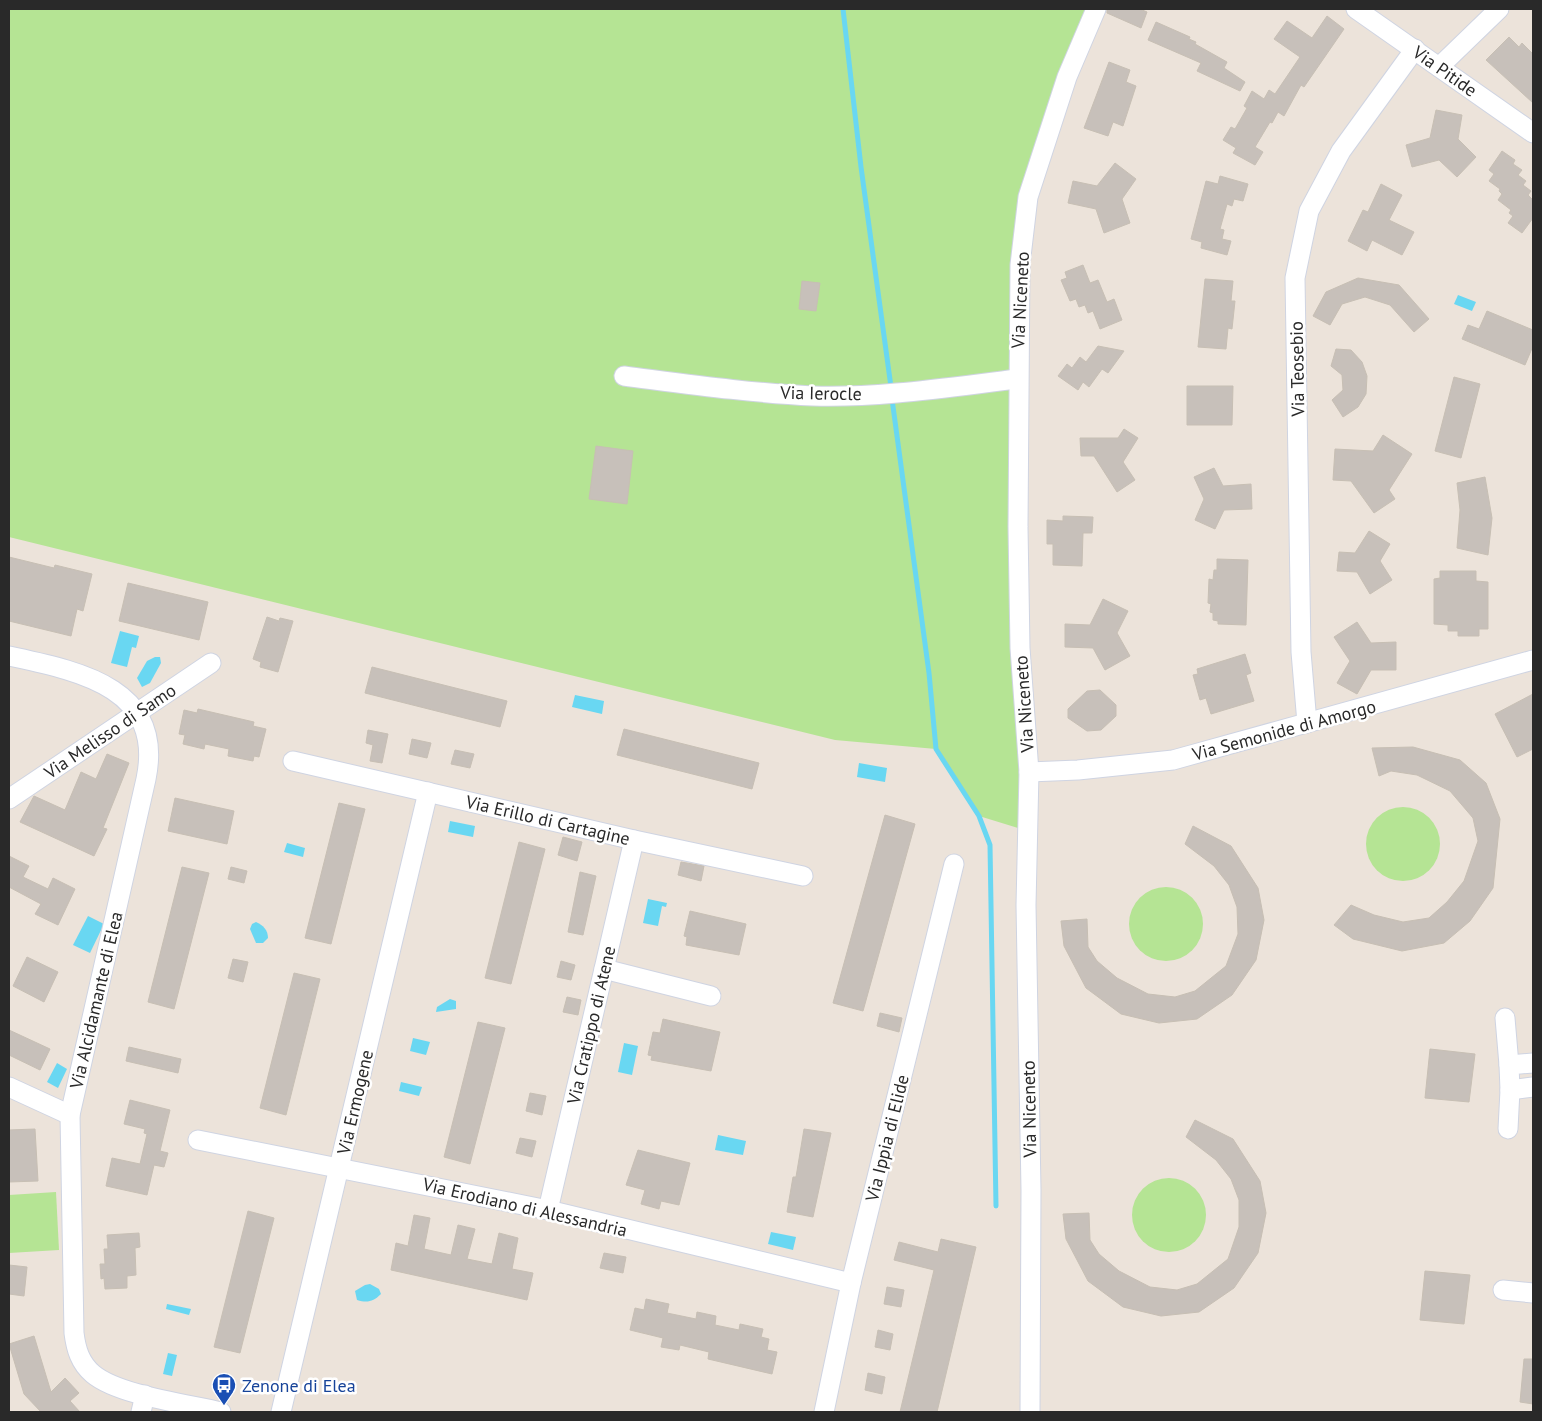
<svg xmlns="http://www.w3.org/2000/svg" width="1542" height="1421" font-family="'PT Sans',sans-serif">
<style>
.green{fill:#b5e494}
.water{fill:#69d7f2}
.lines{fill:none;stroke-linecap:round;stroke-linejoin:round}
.stream{stroke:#69d7f2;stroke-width:5}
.building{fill:#c7c0ba;stroke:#c7bfb4}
.minor-casing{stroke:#cfd4e2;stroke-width:21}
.minor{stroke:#fff;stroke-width:19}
.labels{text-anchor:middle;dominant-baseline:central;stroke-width:5;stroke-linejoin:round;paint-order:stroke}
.street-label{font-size:18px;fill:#292929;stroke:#fff}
.transit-label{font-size:18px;fill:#164399;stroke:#fff;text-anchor:start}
</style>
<rect width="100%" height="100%" fill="#ece3da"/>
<!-- green -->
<g class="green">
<path d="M9 9H1096L1067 78 1020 265 1028 831 979 816 936 749 835 740 9 537Z"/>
<circle cx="1403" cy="844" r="37"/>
<circle cx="1166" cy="924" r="37"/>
<circle cx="1169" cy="1215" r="37"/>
<path d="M56 1192 59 1250 9 1253V1195Z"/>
</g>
<!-- water -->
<g class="water">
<path d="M1458 295 1476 302 1472 311 1454 304Z"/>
<path d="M120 631 139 636 136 648 132 647 127 667 111 663Z"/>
<path d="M155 657H160L161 663 150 683 142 687 137 678 147 661Z"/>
<path d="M575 695 604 701 602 714 572 707Z"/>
<path d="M859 763 887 768 885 782 857 777Z"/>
<path d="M450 821 475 826 473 837 448 832Z"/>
<path d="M287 843 305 848 303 857 284 852Z"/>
<path d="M648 899 667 903 666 907 662 906 658 926 643 923Z"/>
<path d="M88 916 104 924 90 953 73 945Z"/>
<path d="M256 922C263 925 268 930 268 938L263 943H256L250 929 252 924Z"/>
<path d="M450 999 456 1001V1009L436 1012 437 1007Z"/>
<path d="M413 1038 430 1042 426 1055 410 1051Z"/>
<path d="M624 1043 638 1046 632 1075 618 1072Z"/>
<path d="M57 1063 67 1069 58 1088 47 1082Z"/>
<path d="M401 1082 422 1087 419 1096 399 1091Z"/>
<path d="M718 1135 746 1141 743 1155 715 1150Z"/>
<path d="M771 1232 796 1237 793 1250 768 1244Z"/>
<path d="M370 1284 379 1289 381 1294C373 1302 367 1303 357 1300L355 1291 365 1285Z"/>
<path d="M167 1304 191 1309 189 1315 166 1309Z"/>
<path d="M168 1353 177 1355 172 1376 163 1374Z"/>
</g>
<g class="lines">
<!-- stream -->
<g class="stream">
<path d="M843 9 861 167 891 387"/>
<path d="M892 399 929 673 936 749 979 816 990 845 996 1206"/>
</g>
</g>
<!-- building -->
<g class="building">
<path d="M1107 9H1140L1147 12 1141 28 1107 13Z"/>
<path d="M1327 16 1344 29 1304 87 1301 85 1284 116 1278 112 1272 123 1270 122 1255 147 1263 152 1255 165 1233 153 1236 148 1223 140 1231 127 1235 129 1247 108 1244 106 1252 91 1264 99 1269 90 1275 94 1300 57 1274 39 1287 21 1312 38Z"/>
<path d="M1156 22 1190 37 1189 39 1196 42 1195 44 1227 62 1224 68 1245 82 1240 91 1197 71 1201 63 1148 40Z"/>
<path d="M1509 37 1519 47 1522 43 1533 54V103L1486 60Z"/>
<path d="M1109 62 1130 70 1126 82 1136 86 1123 126 1113 122 1108 136 1084 128Z"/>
<path d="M1436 110 1462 115 1458 139 1476 157 1457 177 1439 160 1412 167 1406 145 1430 138Z"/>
<path d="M1502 151 1515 160 1513 164 1522 170 1518 175 1526 181 1523 185 1531 191 1528 195 1533 200V218L1522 233 1508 223 1513 216 1509 213 1511 210 1498 200 1502 194 1499 191 1500 189 1489 181 1494 174 1489 170Z"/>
<path d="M1115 163 1136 179 1122 199 1130 223 1104 233 1096 209 1068 203 1073 181 1097 186Z"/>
<path d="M1220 176 1248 184 1243 201 1234 199 1232 206 1227 204 1220 229 1224 230 1222 239 1231 241 1227 255 1201 248 1202 242 1191 239 1206 181 1218 184Z"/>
<path d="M1381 184 1402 195 1389 220 1414 232 1402 255 1372 240 1367 251 1348 241 1363 210 1368 212Z"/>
<path d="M1083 265 1090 283 1098 280 1107 302 1114 299 1122 320 1100 329 1093 311 1088 313 1085 305 1079 307 1076 299 1070 301 1061 280 1067 278 1065 272Z"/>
<path d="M1358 278 1399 285 1429 319 1414 332 1390 305 1365 297 1342 304 1330 325 1313 316 1326 292Z"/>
<path d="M1205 279 1233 281 1231 301H1235L1232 329 1228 328 1226 349 1198 347Z"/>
<path d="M802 281 820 283 816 311 799 309Z"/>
<path d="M1487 311 1533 330V346L1525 365 1462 339 1468 325 1479 329Z"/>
<path d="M1098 346 1124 351 1108 373 1102 369 1089 387 1083 382 1078 390 1058 376 1067 364 1072 368 1080 357 1086 362Z"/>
<path d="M1336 349 1351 350 1362 362 1367 376 1366 394 1358 407 1343 417 1332 400 1343 390 1342 375 1331 366Z"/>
<path d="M1454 377 1480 384 1461 458 1435 451Z"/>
<path d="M1187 386H1233L1232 425H1187Z"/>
<path d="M1124 429 1138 438 1123 462 1135 480 1117 492 1094 456H1081L1080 438H1118Z"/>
<path d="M1383 435 1412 454 1389 490 1395 499 1374 513 1351 481 1333 480 1335 449 1373 451Z"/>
<path d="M596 446 633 451 627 504 589 499Z"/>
<path d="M1214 468 1223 486 1251 484 1252 509 1224 510 1215 529 1195 520 1204 499 1194 477Z"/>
<path d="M1485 477 1492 518 1488 555 1457 548 1460 510 1457 483Z"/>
<path d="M1063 516 1093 517 1092 533H1083L1082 566 1053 565V544H1047V520L1063 521Z"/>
<path d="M1369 531 1390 544 1380 561 1392 580 1370 594 1357 572 1337 571 1339 552 1355 553Z"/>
<path d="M9 557 54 568 55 565 92 574 83 611 77 609 71 636 9 621Z"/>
<path d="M1217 559 1248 560 1246 625 1218 624V621L1213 620V613L1210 612 1211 604 1208 603 1209 579 1213 580 1214 570H1217Z"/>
<path d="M1440 571H1476V581L1488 582V629H1479V636H1458V631H1448V625L1434 624V579L1440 578Z"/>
<path d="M128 583 208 602 199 640 119 621Z"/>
<path d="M1103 599 1128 611 1117 633 1130 656 1105 670 1093 648 1065 647V624L1090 625Z"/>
<path d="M267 617 279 621 280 618 293 621 278 672 260 667 261 662 253 659Z"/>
<path d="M1357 622 1371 643 1396 642V670H1371L1357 694 1337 683 1350 661 1334 637Z"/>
<path d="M1245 654 1251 673 1246 675 1254 701 1211 714 1206 698 1200 700 1193 675 1198 674 1197 669Z"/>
<path d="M372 667 507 701 500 727 365 693Z"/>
<path d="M1100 690 1116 705V716L1101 730 1087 731 1068 718V709L1087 691Z"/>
<path d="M1533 694V749L1517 757 1495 714Z"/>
<path d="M198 709 254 722 253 726 266 729 259 757 254 756 253 761 228 756 229 749 205 744 204 749 183 744 185 735 179 734 184 710 197 713Z"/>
<path d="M624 729 759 763 752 789 617 755Z"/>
<path d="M368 730 388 734 382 763 370 761 373 745 366 743Z"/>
<path d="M412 739 431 743 427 758 409 754Z"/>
<path d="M1413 747 1460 760 1486 783 1500 819 1493 888 1470 921 1444 943 1402 951 1353 939 1334 925 1351 905 1374 915 1403 922 1429 918 1447 902 1464 881 1478 841 1473 818 1450 791 1417 775 1391 771 1379 776 1372 748Z"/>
<path d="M455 750 474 754 470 768 451 764Z"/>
<path d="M107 754 129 763 103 828 107 829 94 856 20 822 34 796 65 810 81 772 96 779Z"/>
<path d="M175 798 234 811 227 844 168 831Z"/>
<path d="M339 803 365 809 331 944 305 938Z"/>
<path d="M885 815 915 824 863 1011 833 1003Z"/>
<path d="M1193 826 1231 846 1258 888 1264 920 1256 960 1232 995 1197 1019 1159 1023 1121 1014 1086 988 1064 946 1061 921 1087 919 1088 947 1097 961 1117 978 1148 994 1175 997 1195 991 1226 966 1238 934 1237 907 1229 885 1214 866 1185 844Z"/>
<path d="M563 837 582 842 577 861 558 855Z"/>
<path d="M519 842 545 849 511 984 485 978Z"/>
<path d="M9 856 29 866 23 877 48 889 53 878 75 889 58 925 35 914 41 904 9 887Z"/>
<path d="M681 862 704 866 701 881 678 875Z"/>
<path d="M182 867 209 873 174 1009 148 1002Z"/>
<path d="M231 867 247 871 244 883 228 879Z"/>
<path d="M580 872 596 876 583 935 568 932Z"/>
<path d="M690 911 746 924 739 955 686 945 687 937 684 936Z"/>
<path d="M27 957 58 972 44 1002 13 986Z"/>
<path d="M233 959 248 962 243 982 228 978Z"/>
<path d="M561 961 575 965 571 980 557 977Z"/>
<path d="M294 973 320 979 286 1115 260 1108Z"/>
<path d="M567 997 581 1000 578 1015 563 1012Z"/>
<path d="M880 1013 902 1018 899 1032 877 1026Z"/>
<path d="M663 1019 720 1032 711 1071 651 1060 652 1056 648 1055 653 1032 660 1033Z"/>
<path d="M478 1022 505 1028 470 1164 444 1157Z"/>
<path d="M9 1030 50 1049 40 1070 9 1055Z"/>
<path d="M129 1047 181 1059 178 1073 126 1061Z"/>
<path d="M1430 1049 1475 1054 1469 1102 1425 1098Z"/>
<path d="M530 1093 546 1096 542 1115 526 1111Z"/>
<path d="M130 1100 170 1110 160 1151 168 1153 164 1167 154 1165 147 1195 106 1186 112 1158 140 1164 147 1134 144 1133 145 1129 124 1124Z"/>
<path d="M1195 1120 1233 1139 1260 1181 1266 1213 1258 1253 1234 1288 1199 1312 1161 1316 1123 1307 1088 1281 1066 1239 1063 1214 1089 1213 1090 1240 1099 1254 1119 1271 1150 1287 1177 1290 1197 1284 1228 1259 1239 1227V1200L1231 1179 1216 1160 1186 1137Z"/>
<path d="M35 1129 38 1181 9 1182V1130Z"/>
<path d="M804 1129 831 1133 813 1217 787 1212 793 1177H796Z"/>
<path d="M520 1138 536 1141 532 1157 516 1153Z"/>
<path d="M638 1150 690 1163 679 1205 661 1201 659 1209 641 1204 645 1190 626 1185Z"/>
<path d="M248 1211 274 1218 240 1353 214 1347Z"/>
<path d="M414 1215 430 1218 424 1249 451 1255 458 1225 475 1229 467 1259 492 1264 499 1233 518 1238 512 1269 533 1273 527 1300 391 1270 396 1243 408 1246Z"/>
<path d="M139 1233 140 1247 135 1248 136 1275 127 1276V1288L105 1289 104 1278 101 1279 100 1264H105L104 1249H108L107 1235Z"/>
<path d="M941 1239 976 1247 937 1412H900L934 1270 894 1260 899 1242 938 1252Z"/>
<path d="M604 1253 626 1257 623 1273 600 1268Z"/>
<path d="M9 1265 27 1267 24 1296 9 1294Z"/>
<path d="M1425 1271 1470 1275 1464 1324 1420 1320Z"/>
<path d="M887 1287 904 1290 901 1307 884 1304Z"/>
<path d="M646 1299 669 1304 667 1313 696 1319 697 1312 716 1316 715 1325 739 1330 740 1324 763 1329 761 1337 769 1339 767 1350 777 1352 772 1374 708 1359 709 1352 680 1345 679 1350 661 1347 663 1338 630 1330 635 1308 644 1310Z"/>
<path d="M878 1330 893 1334 890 1350 875 1347Z"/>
<path d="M34 1336 51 1392 65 1378 79 1393 70 1401 80 1412H41L24 1394 9 1344Z"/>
<path d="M1524 1359H1533V1404L1520 1402Z"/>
<path d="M868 1373 885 1377 882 1394 865 1390Z"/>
</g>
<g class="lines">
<!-- minor casing -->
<g class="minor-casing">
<g id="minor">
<path d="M1356 9 1533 133"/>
<path d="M1439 67 1499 9"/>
<path d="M624 376C687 384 750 393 813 396 881 398 950 387 1018 379"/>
<path d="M9 656C78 671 165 687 146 779L70 1115 74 1333C76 1349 80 1363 93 1374 118 1395 187 1404 221 1412"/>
<path d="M1307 723 1301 652 1295 278 1309 211 1341 151 1415 49"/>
<path d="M293 761 634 840 803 876"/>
<path d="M1029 772 1078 770 1173 760 1533 660"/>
<path d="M9 799 211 663"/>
<path d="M604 969 711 996"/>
<path d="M1505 1018 1509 1065"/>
<path d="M1533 1063 1509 1065 1510 1090 1533 1087"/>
<path d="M9 1087 70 1115"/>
<path d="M1508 1129 1510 1090"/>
<path d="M198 1140 548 1210 851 1283"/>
<path d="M548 1210 634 840"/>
<path d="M1503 1290 1533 1293"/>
<path d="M141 1412 145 1395"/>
<path d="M281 1412 428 792"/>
<path d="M824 1412 851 1283 954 864"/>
<path d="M1030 1412 1031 1190 1026 905 1029 772 1020 648 1018 527 1020 265 1028 197 1067 77 1096 9"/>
</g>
</g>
<!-- minor -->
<use href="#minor" class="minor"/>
</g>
<!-- icons -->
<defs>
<g id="bus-pin" transform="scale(1.25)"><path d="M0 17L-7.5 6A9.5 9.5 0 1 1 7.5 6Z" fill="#1a4fb4" stroke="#fff"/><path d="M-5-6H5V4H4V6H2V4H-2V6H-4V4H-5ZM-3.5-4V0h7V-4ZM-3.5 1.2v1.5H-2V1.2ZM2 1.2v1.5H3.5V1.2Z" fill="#fff"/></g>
</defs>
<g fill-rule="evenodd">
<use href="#bus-pin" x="224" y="1385"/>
</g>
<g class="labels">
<!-- street labels -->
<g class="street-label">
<text transform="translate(1445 71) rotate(35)">Via Pitide</text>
<text transform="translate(1020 300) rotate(-87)">Via Niceneto</text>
<text transform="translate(1297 369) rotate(-91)">Via Teosebio</text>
<text transform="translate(821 393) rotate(1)">Via Ierocle</text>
<text transform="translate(1024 704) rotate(-94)">Via Niceneto</text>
<text transform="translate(1284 730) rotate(-15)">Via Semonide di Amorgo</text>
<text transform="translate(110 731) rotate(-34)">Via Melisso di Samo</text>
<text transform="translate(548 820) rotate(13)">Via Erillo di Cartagine</text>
<text transform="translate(96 1000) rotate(-77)">Via Alcidamante di Elea</text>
<text transform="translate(591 1025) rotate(-77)">Via Cratippo di Atene</text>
<text transform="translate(355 1102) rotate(-77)">Via Ermogene</text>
<text transform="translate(1029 1109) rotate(-91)">Via Niceneto</text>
<text transform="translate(887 1138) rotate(-76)">Via Ippia di Elide</text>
<text transform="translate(525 1207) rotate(13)">Via Erodiano di Alessandria</text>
</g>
<!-- transit labels -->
<g class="transit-label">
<text x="242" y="1385">Zenone di Elea</text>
</g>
</g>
<!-- border -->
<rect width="1542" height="1421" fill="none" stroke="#292929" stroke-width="20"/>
</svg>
